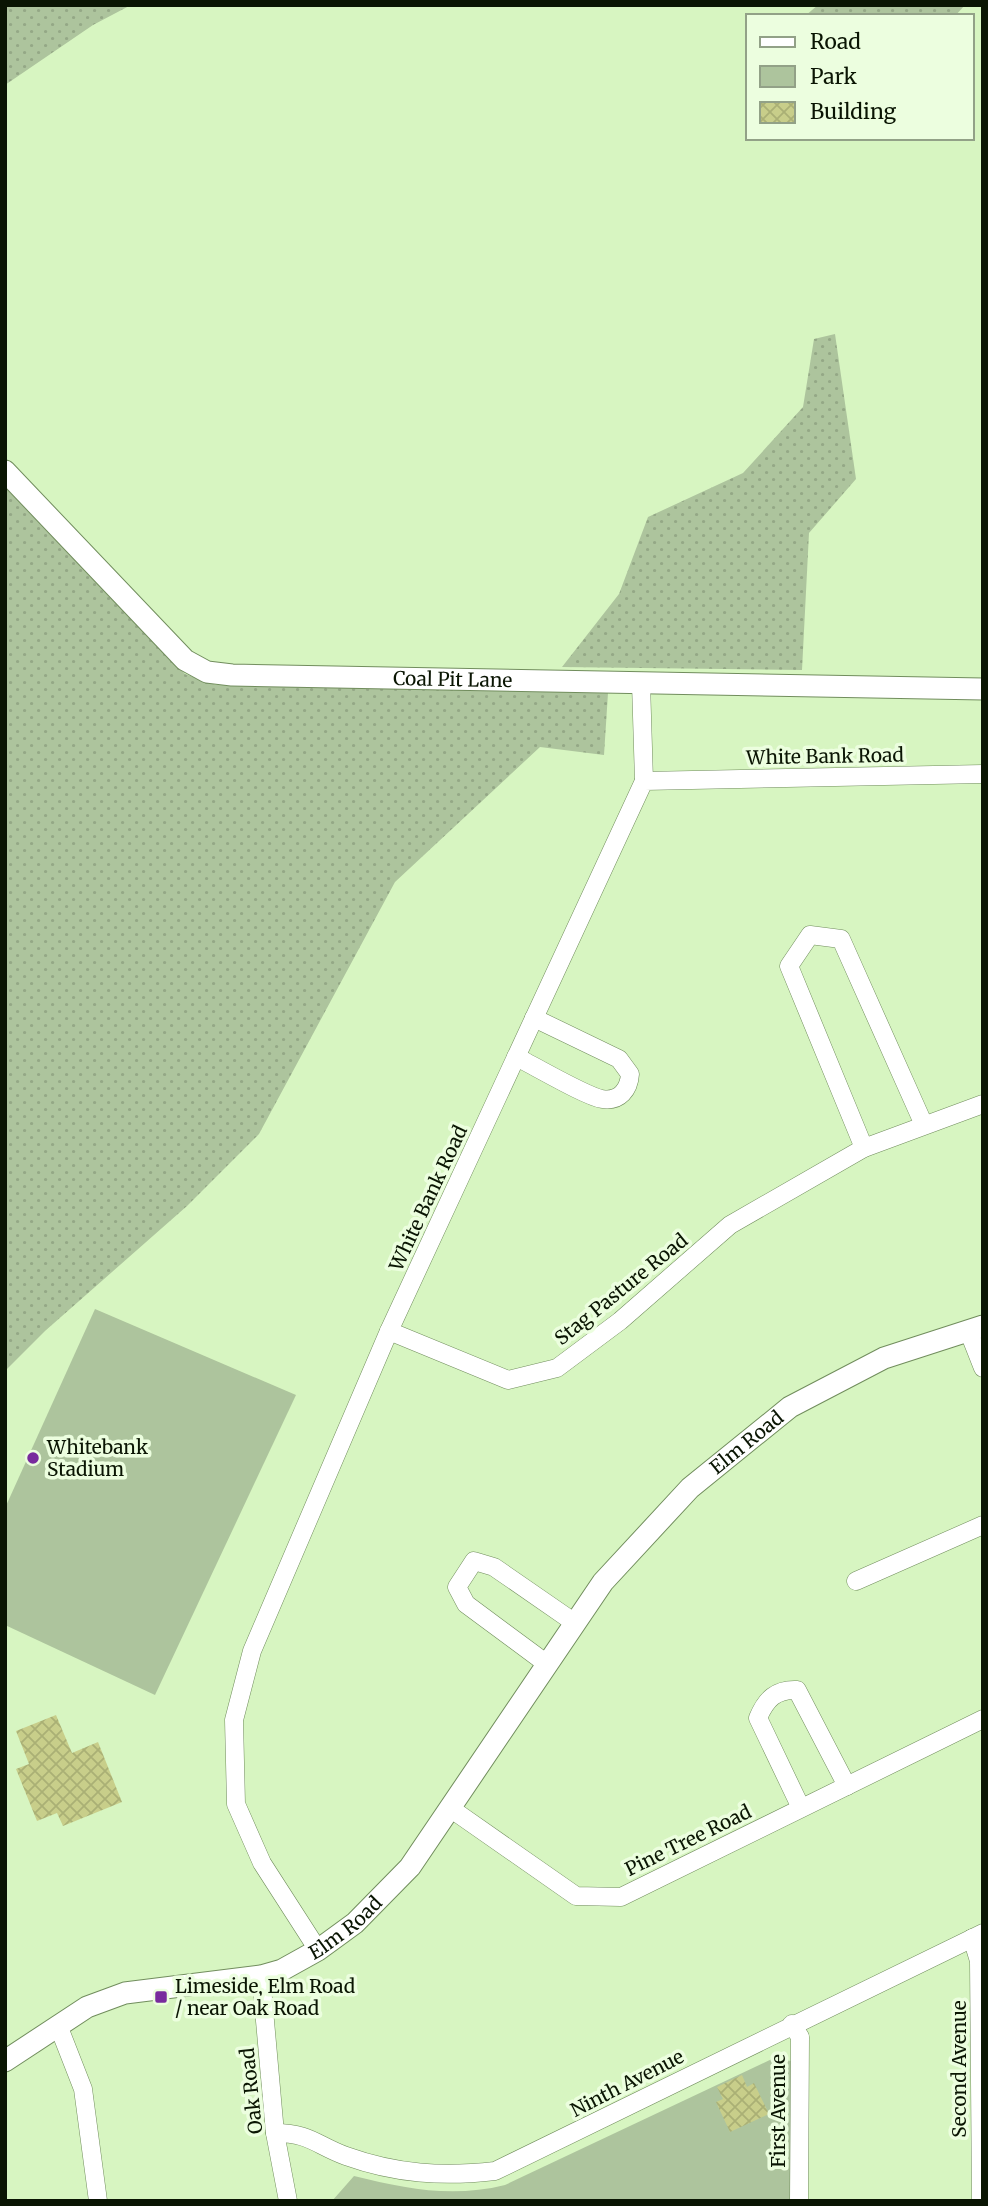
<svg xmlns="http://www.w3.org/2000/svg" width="988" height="2206" font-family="Merriweather,serif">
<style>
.grass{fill:url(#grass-dots)}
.park{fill:#adc49d}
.building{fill:url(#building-cross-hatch)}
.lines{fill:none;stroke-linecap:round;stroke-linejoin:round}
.minor-casing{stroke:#718d5d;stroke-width:19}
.tertiary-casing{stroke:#718d5d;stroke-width:23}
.minor{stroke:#fff;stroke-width:18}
.tertiary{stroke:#fff;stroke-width:21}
.poi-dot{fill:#782b9d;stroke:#ecfedf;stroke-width:2.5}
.labels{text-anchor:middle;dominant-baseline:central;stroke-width:7;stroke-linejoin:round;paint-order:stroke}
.street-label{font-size:19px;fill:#0a1503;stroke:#ecfedf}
.poi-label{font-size:19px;fill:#0a1503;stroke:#ecfedf;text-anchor:start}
</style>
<defs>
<pattern id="grass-dots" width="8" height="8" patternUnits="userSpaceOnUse" patternTransform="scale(1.75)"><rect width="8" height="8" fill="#adc49d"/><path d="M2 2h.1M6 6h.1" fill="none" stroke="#94a886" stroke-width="1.8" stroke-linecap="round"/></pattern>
<pattern id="building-cross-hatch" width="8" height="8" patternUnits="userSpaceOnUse" patternTransform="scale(1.75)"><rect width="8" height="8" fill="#c8ce8a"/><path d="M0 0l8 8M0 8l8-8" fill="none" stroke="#aab075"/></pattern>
</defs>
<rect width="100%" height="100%" fill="#d7f5c1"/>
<!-- grass -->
<g class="grass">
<path d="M5 5H131L93 25 5 85Z"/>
<path d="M818 5H965L955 16H805Z"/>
<path d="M835 334 856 479 809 533 802 670 562 667 619 594 648 517 743 473 803 407 814 339Z"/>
<path d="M5 487 185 674 216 685 608 693 604 755 540 747 395 882 259 1134 187 1206 45 1331 5 1371Z"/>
</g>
<!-- park -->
<g class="park">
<path d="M95 1309 296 1395 155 1695 5 1625V1508Z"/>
<path d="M774 2058 791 2061 790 2201H332L354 2176C406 2189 453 2198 505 2185Z"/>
</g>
<!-- building -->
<g class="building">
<path d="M56 1715 72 1753 98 1742 122 1802 63 1826 57 1813 37 1821 16 1769 29 1764 16 1731Z"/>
<path d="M742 2075 747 2087 754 2083 769 2114 730 2132 716 2102 723 2099 717 2087Z"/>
</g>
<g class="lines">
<!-- minor casing -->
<g class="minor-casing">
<g id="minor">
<path d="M641 683 644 781"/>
<path d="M516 1057C535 1066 585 1096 602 1099 620 1102 629 1089 630 1074L619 1059 534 1018"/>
<path d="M864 1148 789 966 810 935 841 939 924 1125"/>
<path d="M968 1330 983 1368"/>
<path d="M389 1331 508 1380 557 1368 620 1321 730 1225 864 1148 983 1104"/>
<path d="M856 1581 983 1525"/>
<path d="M547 1664 466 1604 457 1587 474 1561 494 1567 575 1623"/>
<path d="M450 1808 576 1896 621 1897 983 1719"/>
<path d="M801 1808 758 1718C766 1699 776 1689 797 1690L847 1786"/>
<path d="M972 1938 979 1961 981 2201"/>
<path d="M318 1950 262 1863 236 1804 234 1720 252 1651 389 1331 644 781 983 774"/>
<path d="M261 1976 275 2133 288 2201"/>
<path d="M792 2024 800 2037 799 2201"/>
<path d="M58 2025 83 2089 98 2201"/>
<path d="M275 2133C310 2133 316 2145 346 2156 396 2174 443 2177 495 2171L983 1933"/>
</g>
</g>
<!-- tertiary casing -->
<g class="tertiary-casing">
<g id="tertiary">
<path id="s1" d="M5 471 185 660 207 672 232 675 983 689"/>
<path id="s2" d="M5 2061 87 2007 125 1993 261 1976 282 1970 318 1950 355 1923 410 1867 603 1582 690 1488 790 1407 884 1358 983 1326"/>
</g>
</g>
<!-- minor -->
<use href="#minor" class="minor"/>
<!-- tertiary -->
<use href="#tertiary" class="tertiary"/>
</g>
<!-- markers -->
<g class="poi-dot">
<circle cx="33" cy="1458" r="7"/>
<rect x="154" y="1990" width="14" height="14" rx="3.5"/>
</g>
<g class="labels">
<!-- street labels -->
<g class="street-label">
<text stroke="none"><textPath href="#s1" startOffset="532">Coal Pit Lane</textPath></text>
<text transform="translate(825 756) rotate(-1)">White Bank Road</text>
<text transform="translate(428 1198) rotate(-65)">White Bank Road</text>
<text transform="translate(621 1289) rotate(-39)">Stag Pasture Road</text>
<text stroke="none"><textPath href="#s2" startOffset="1008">Elm Road</textPath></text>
<text transform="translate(688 1840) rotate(-26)">Pine Tree Road</text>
<text stroke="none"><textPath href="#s2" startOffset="374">Elm Road</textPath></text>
<text transform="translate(959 2069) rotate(-90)">Second Avenue</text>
<text transform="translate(627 2083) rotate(-27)">Ninth Avenue</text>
<text transform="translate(251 2091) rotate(-96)">Oak Road</text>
<text transform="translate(778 2111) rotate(-90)">First Avenue</text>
</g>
<!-- poi labels -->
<g class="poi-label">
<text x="47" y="1447">Whitebank<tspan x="47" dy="22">Stadium</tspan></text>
<text x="175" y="1986">Limeside, Elm Road<tspan x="175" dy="22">/ near Oak Road</tspan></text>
</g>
</g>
<!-- border -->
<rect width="988" height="2206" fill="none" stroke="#0a1503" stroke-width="14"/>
<!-- legend -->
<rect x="746" y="14" width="228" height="126" fill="#ecfedf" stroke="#92a187" stroke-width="2"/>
<rect x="760" y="37" width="35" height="10" fill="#ffffff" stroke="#92a187" stroke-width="2"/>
<text x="810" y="49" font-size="21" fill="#0a1503">Road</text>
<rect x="760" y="66" width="35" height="21" fill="#adc49d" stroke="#92a187" stroke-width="2"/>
<text x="810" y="84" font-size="21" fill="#0a1503">Park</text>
<rect x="760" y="102" width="35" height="21" fill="url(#building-cross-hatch)" stroke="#92a187" stroke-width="2"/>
<text x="810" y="119" font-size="21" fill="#0a1503">Building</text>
</svg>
